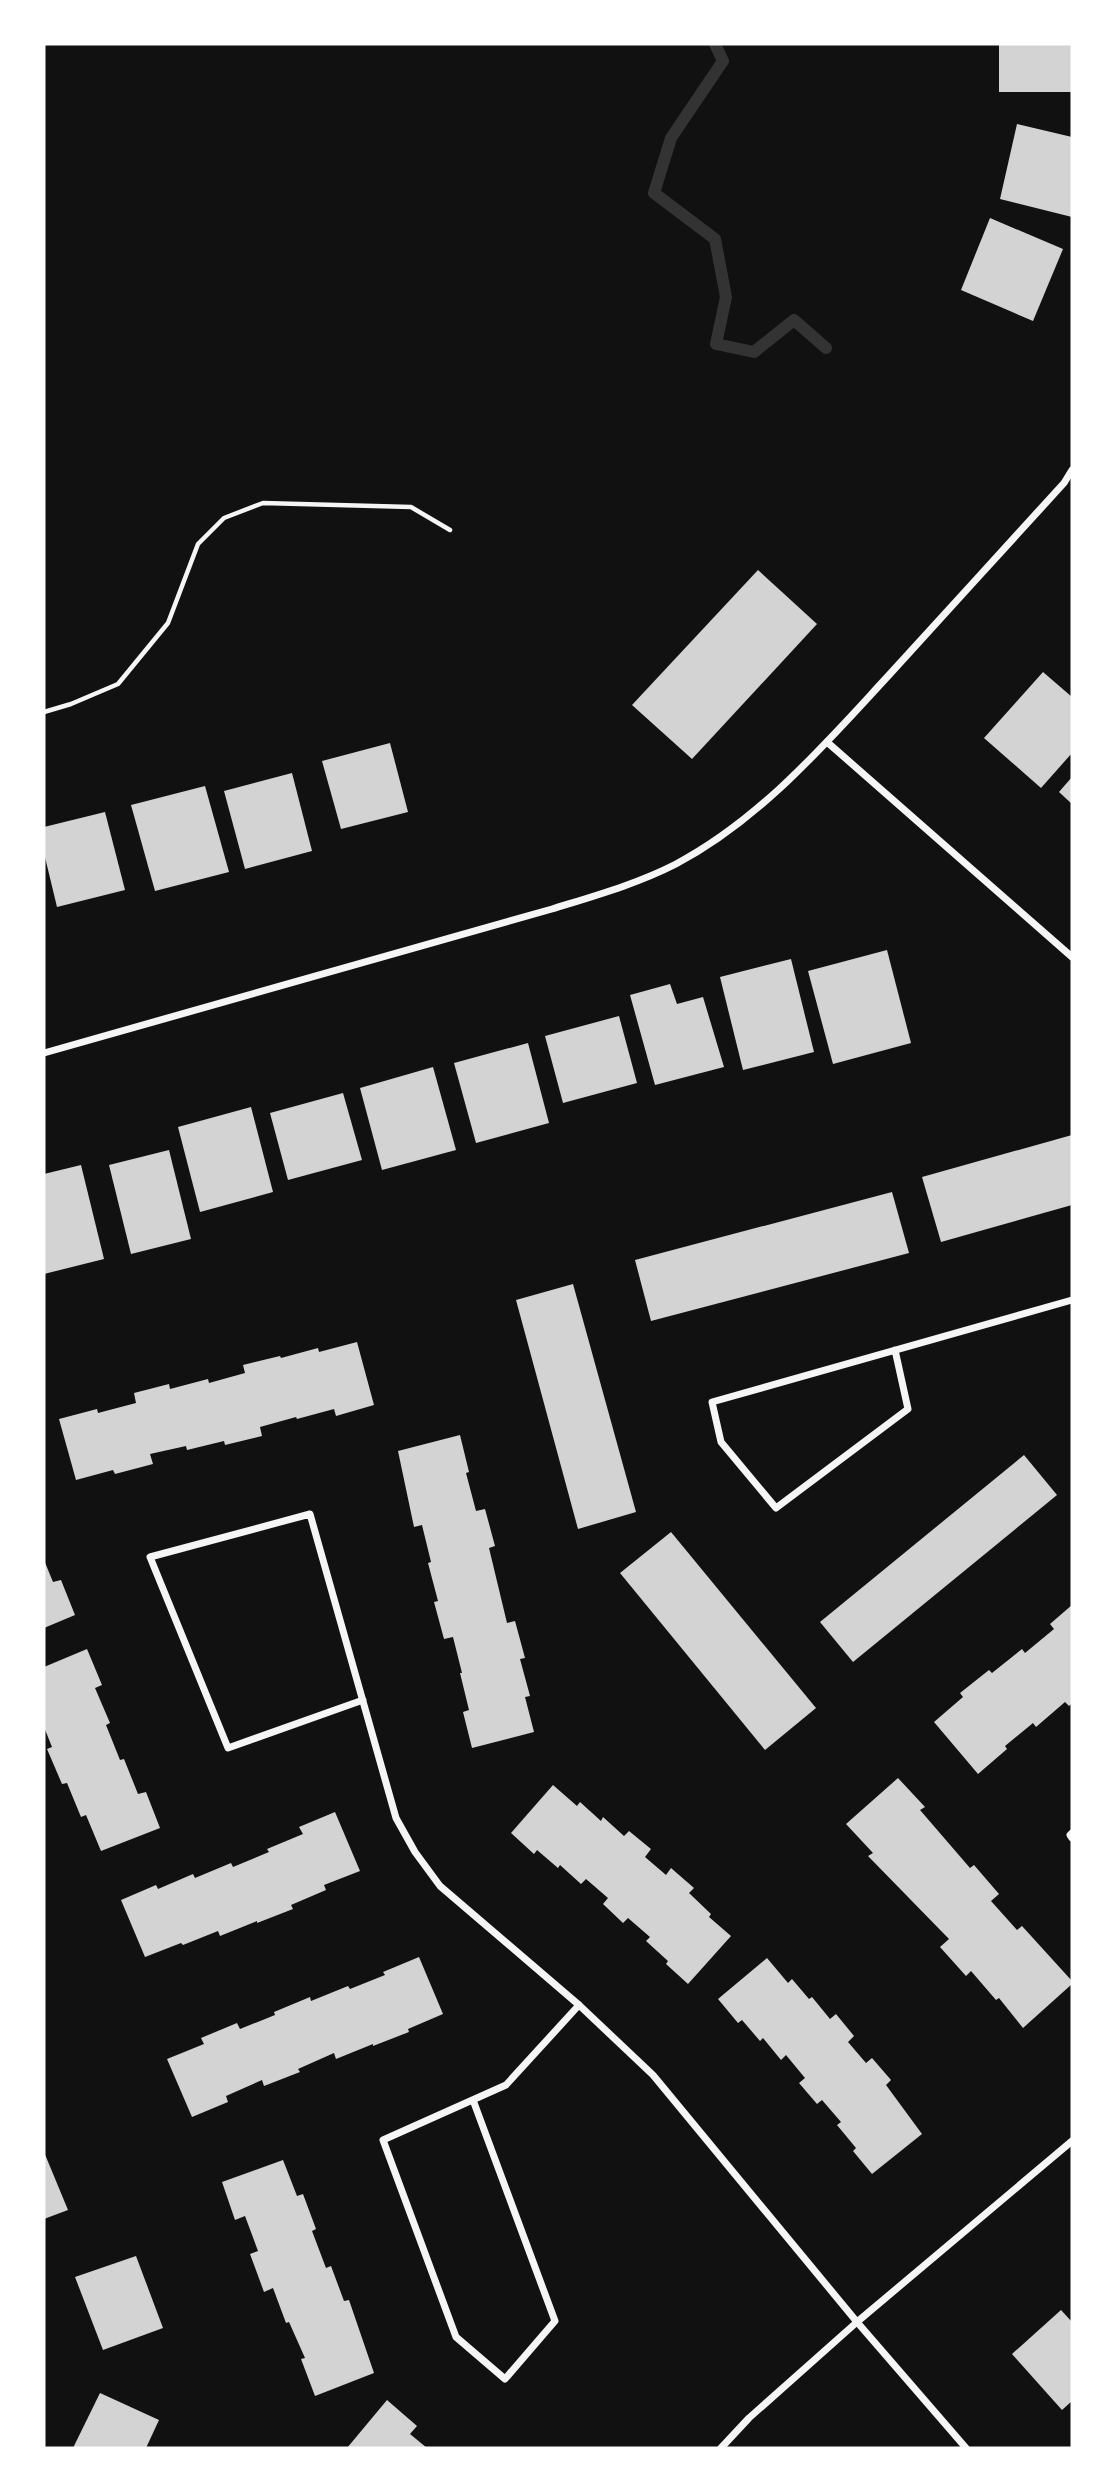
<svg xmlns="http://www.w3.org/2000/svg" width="1116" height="2492" font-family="Signika,sans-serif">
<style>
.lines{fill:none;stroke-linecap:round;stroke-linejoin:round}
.stream{stroke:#333;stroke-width:12}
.building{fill:#d3d3d3}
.path{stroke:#f5f5f5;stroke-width:4.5}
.minor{stroke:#f5f5f5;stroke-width:7}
</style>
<rect width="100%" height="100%" fill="#111"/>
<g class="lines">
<!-- stream -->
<path class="stream" d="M715 44 723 61 671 138 654 193 715 239 726 297 716 344 754 352 794 320 826 348"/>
</g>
<!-- building -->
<g class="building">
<rect x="999" y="44" width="73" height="48"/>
<path d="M1017 124 1072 137V217L1000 199Z"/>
<path d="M990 218 1063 249 1033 321 961 290Z"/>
<path d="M758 570 817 624 692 759 632 705Z"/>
<path d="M1043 672 1072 697V753L1041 788 984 738Z"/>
<path d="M390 743 408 812 341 829 322 761Z"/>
<path d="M292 773 312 851 245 869 224 791Z"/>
<path d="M1072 777V804L1059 792Z"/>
<path d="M205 786 229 872 155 891 131 805Z"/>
<path d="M105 812 125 890 57 907 44 853V827Z"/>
<path d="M887 950 911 1043 833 1064 808 971Z"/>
<path d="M791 959 814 1052 743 1070 720 977Z"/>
<path d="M670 984 677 1004 703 997 724 1067 655 1085 630 995Z"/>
<path d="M619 1016 637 1083 563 1103 545 1036Z"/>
<path d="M528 1043 549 1123 476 1143 454 1063Z"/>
<path d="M433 1067 456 1150 382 1170 360 1088Z"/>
<path d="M343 1093 362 1160 288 1180 270 1113Z"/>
<path d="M251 1107 273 1192 200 1212 178 1127Z"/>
<path d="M1072 1135V1205L941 1242 922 1177Z"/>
<path d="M169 1150 191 1239 131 1254 109 1165Z"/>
<path d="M81 1165 104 1259 44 1274V1174Z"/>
<path d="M892 1192 909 1253 651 1321 635 1260Z"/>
<path d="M573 1284 636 1512 578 1529 516 1300Z"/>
<path d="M357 1342 374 1405 336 1416 334 1409 297 1419 296 1417 260 1427 262 1436 225 1445 224 1441 187 1450 186 1446 150 1454 153 1464 115 1474 113 1470 76 1480 59 1419 97 1409 98 1413 136 1403 134 1393 169 1384 170 1389 208 1379 209 1383 245 1373 243 1365 280 1356 281 1358 318 1348 319 1352Z"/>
<path d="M460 1435 469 1472 466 1473 476 1511 485 1509 495 1546 489 1548 507 1623 515 1621 525 1658 520 1659 530 1696 525 1697 534 1732 472 1748 463 1712 469 1710 460 1673H462L453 1637 444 1639 434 1602 438 1601 428 1563 431 1562 422 1525 414 1527 398 1451Z"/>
<path d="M1024 1455 1057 1495 853 1662 820 1622Z"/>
<path d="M671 1532 816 1708 765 1750 620 1573Z"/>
<path d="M44 1560 53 1582 61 1580 75 1615 44 1628Z"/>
<path d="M1072 1605V1703L1069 1706 1065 1702 1036 1727 1033 1723 1005 1746 1007 1749 978 1774 934 1722 963 1697 960 1693 989 1670 992 1673 1022 1649 1025 1653 1054 1629 1050 1624Z"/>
<path d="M87 1649 102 1685 95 1688 110 1723 106 1725 120 1760 124 1759 138 1794 146 1792 160 1828 101 1851 86 1815 81 1817 67 1783 62 1784 47 1749 52 1747 44 1727V1667Z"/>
<path d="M898 1778 925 1807 920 1810 970 1868 974 1865 999 1894 991 1901 1017 1930 1022 1926 1072 1981V1984L1023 2028 999 1998 996 2000 971 1971 966 1976 940 1947 949 1939 868 1856 873 1853 846 1824Z"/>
<path d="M553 1785 577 1806 580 1802 601 1821 603 1817 624 1836 629 1831 651 1849 645 1857 666 1875 671 1868 694 1888 689 1893 711 1914 709 1917 731 1936 688 1984 666 1964 668 1961 646 1941 650 1937 628 1918 623 1923 603 1904 608 1898 586 1879 581 1884 560 1865 558 1868 537 1850 534 1854 511 1833Z"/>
<path d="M335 1812 360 1871 324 1885 326 1890 291 1905 293 1909 257 1923V1921L220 1936 218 1931 183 1945 181 1943 145 1957 121 1900 156 1885 158 1889 193 1874 195 1878 231 1863 233 1867 269 1852 267 1849 303 1834 299 1827Z"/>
<path d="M419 1957 443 2014 408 2029 409 2032 373 2046V2044L336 2059 334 2053 298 2069 300 2072 264 2086 262 2080 226 2096 228 2102 192 2117 167 2059 204 2044 201 2038 237 2023 240 2029 275 2015 274 2012 310 1997 311 2001 348 1986 350 1989 385 1975 383 1972Z"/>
<path d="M767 1958 788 1983 792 1979 809 1999 812 1997 830 2019 836 2014 854 2036 848 2042 866 2063 872 2058 891 2080 886 2085 922 2134 872 2174 853 2151 856 2148 837 2125 841 2122 822 2100 817 2104 799 2083 805 2078 786 2055 781 2060 763 2038 760 2041 742 2020 738 2023 718 1999Z"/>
<path d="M44 2152 68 2210 44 2219Z"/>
<path d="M283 2160 297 2196 303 2194 316 2229 312 2231 326 2268 331 2266 344 2301 349 2300 374 2373 315 2396 301 2359 305 2358 289 2322 286 2323 273 2288 264 2292 250 2254 258 2251 245 2216 235 2220 222 2182Z"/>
<path d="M136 2256 163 2328 103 2350 75 2277Z"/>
<path d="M1061 2310 1072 2322V2401L1062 2410 1012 2354Z"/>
<path d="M100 2393 159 2420 146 2448H73Z"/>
<path d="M387 2400 417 2426 410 2434 427 2448H347Z"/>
</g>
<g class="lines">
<!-- path -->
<path class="path" d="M44 712 71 704 118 684 168 623 198 544 224 518 263 503 411 507 450 530"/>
<!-- minor -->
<g class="minor">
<path d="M827 742 1072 957"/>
<path d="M44 1053 552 909C594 896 637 884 676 864 761 819 825 744 889 675 947 611 1006 547 1064 483L1072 470"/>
<path d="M895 1350 908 1409 776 1508 721 1442 712 1402 1072 1300"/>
<path d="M363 1700 228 1748 150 1557 310 1514 396 1818 415 1852 440 1886 579 2005 653 2075 857 2322 966 2448"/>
<path d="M1072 1833 1070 1835 1072 1838"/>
<path d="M473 2100 555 2321 505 2379 456 2337 383 2140 506 2085 579 2005"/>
<path d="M721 2448 749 2418 857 2322 1072 2141"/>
</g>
</g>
<!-- border -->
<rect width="1116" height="2492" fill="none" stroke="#ffffff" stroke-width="91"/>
</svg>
